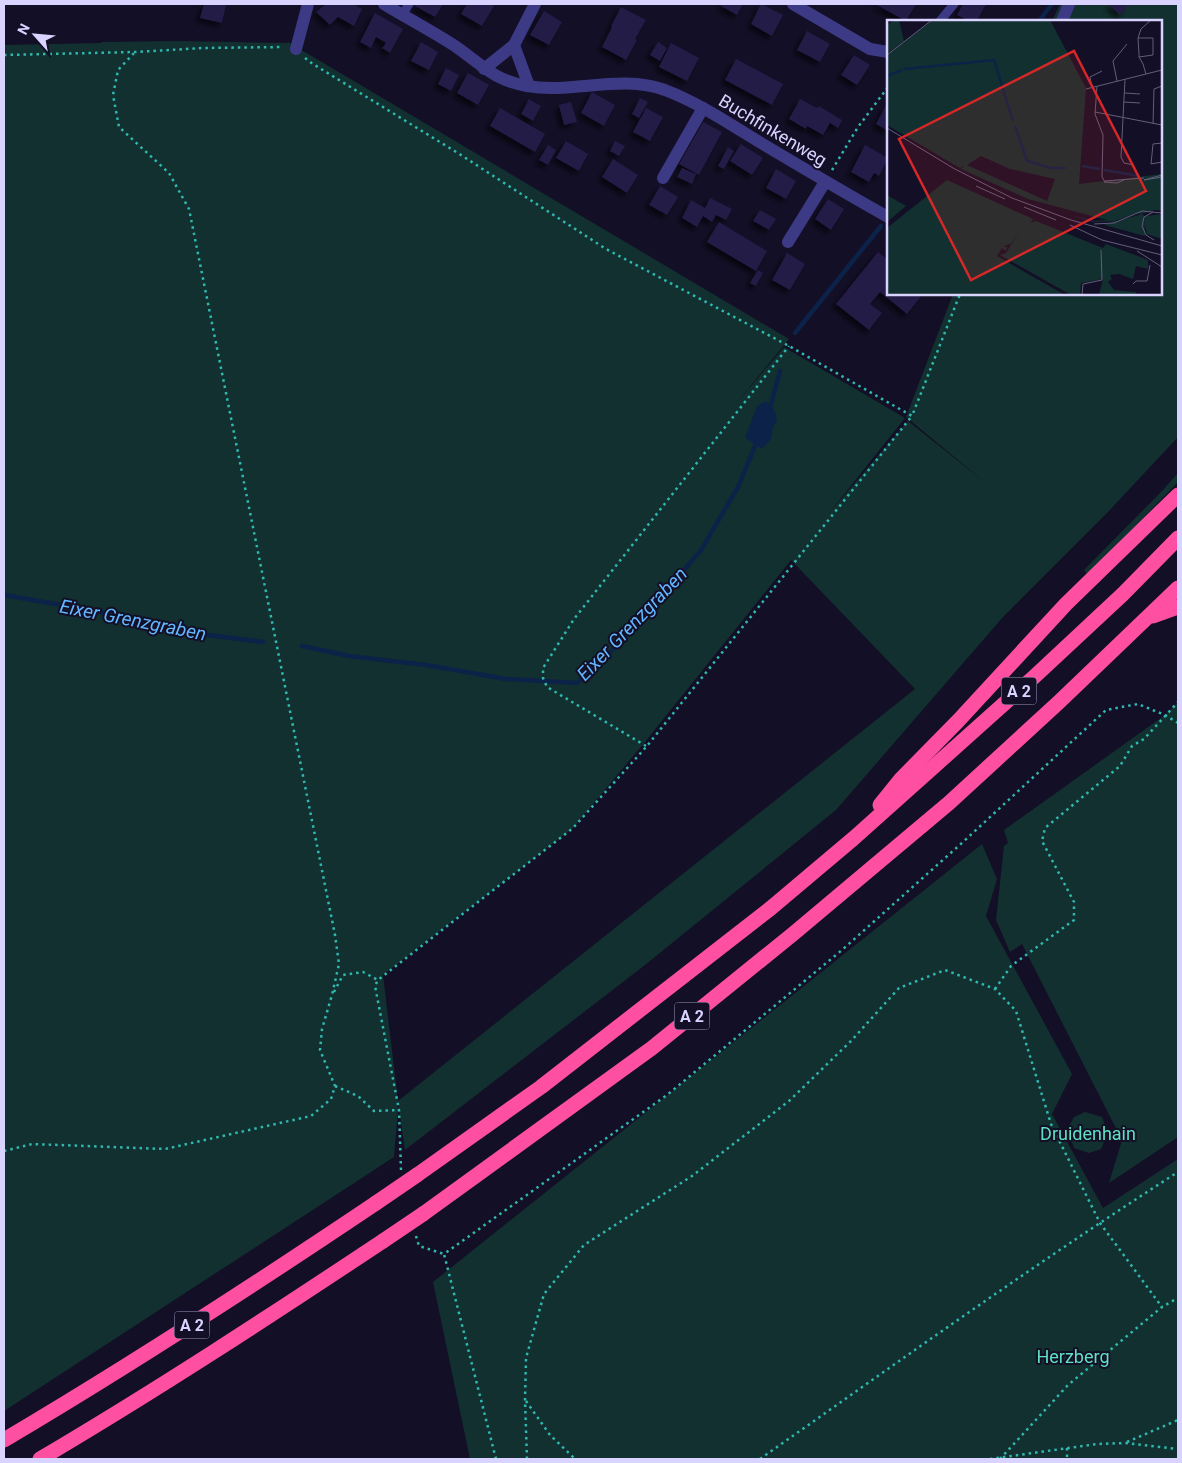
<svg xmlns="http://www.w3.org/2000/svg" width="1182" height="1463" font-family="Roboto,sans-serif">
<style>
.green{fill:#12302f;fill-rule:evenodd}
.water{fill:#0c2248}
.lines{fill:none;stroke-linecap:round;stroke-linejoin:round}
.stream{stroke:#0c2248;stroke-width:4.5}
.building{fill:#241b47;filter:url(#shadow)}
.path{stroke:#2fb8b0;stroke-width:2.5;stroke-dasharray:2.5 4;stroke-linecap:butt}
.service{stroke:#3d3a85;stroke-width:9}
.minor{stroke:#3d3a85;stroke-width:12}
.motorway{stroke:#ff4fa3;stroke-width:15}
.motorway-bridge{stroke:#ff4fa3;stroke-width:15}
.labels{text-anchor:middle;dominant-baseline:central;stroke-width:4;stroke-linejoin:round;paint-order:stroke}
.shield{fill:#130f26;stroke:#9e99be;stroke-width:1}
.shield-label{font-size:16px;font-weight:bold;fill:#d9d4ff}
.street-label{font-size:18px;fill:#d9d4ff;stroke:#130f26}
.park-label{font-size:18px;fill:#5fe0c0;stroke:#130f26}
.water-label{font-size:19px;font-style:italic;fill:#62b6ff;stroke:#130f26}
.inset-river{fill:none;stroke:#0c2248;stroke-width:2.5}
.inset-road{fill:none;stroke:#625e7d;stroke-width:1}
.view{fill:#d62828;fill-opacity:0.15;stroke:#d62828;stroke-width:2.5}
.inset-edge{fill:none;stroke:#d9d4ff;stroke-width:2.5}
</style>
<defs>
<filter id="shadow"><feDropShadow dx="-4" dy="4" stdDeviation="2.5" flood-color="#0009"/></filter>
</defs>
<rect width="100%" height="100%" fill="#130f26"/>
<!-- green -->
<g class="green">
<path d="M1060 4H1178V437L1107 513 1003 617 836 810 645 965 405 1150 398 1102 397 1103 398 1109 394 1157 4 1411V45L101 43 102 42 180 41 287 43 288 42 789 339 735 405 784 347 905 418 830 512 908 421 987 484 906 417 953 294H1161V21H1052ZM791 560 915 689 398 1101 383 975 573 828 645 742Z"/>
<path d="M1178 473V482L1088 575 1084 570 1162 491Z"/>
<path d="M1178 702V1137L1109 1183 1122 1140 1022 944 1010 952 996 920 1004 846 1008 843 1004 830 1165 715Z"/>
<path d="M982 844 997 879 986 916 1072 1074 1052 1114 1103 1208 1178 1159V1459H470L433 1282Z"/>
<path d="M1085 1112 1102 1117 1108 1133 1101 1149 1089 1153 1074 1148 1067 1130 1074 1117Z"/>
</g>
<!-- water -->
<path class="water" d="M766 401 775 411 777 420 773 427 771 439 762 449 745 438 757 406Z"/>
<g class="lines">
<!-- stream -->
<g class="stream">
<path d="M1039 21 1052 4"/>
<path d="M795 333 881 226"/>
<path d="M769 411 780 371"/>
<path d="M4 595 90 610 200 634 263 642"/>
<path d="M302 646 349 656 426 665 506 679 577 683 604 659 651 609 701 550 738 487 758 439"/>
</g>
</g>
<!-- building -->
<g class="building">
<path d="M204 4H226L222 23 200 18Z"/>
<path d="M326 4H353L362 9 354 26 338 17 330 25 316 12Z"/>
<path d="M416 4H443L435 17 415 6Z"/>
<path d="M467 4H490L494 6 482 26 461 14Z"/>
<path d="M718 4H743L737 15Z"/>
<path d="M761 4 783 15 772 36 751 24Z"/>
<path d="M875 4H916L906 21Z"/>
<path d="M963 4H986L977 21H969L957 15Z"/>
<path d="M1108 4H1124L1127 7 1120 15Z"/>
<path d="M621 7 646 20 635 39 637 40 626 60 602 47 612 27 611 26Z"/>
<path d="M544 11 562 22 549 45 530 35Z"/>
<path d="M375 13 403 29 390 53 382 48 386 43 376 37 371 48 360 42Z"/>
<path d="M807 31 830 44 820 62 797 50Z"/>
<path d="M421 42 438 52 429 70 411 61Z"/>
<path d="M658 42 667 48 660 61 650 55Z"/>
<path d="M671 43 699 58 687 81 659 67Z"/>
<path d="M854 55 870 65 857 85 841 75Z"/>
<path d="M736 59 783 84 772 105 725 80Z"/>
<path d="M446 68 459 75 451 91 438 84Z"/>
<path d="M468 73 489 85 478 105 457 93Z"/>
<path d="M592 92 615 105 604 126 581 113Z"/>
<path d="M640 98 648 102 639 118 632 114Z"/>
<path d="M529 99 541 106 533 121 521 114Z"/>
<path d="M800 99 817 108 819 106 842 120 838 128 830 123 823 135 807 126 806 129 789 119Z"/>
<path d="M571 102 577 122 564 125 559 105Z"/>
<path d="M885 107 888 108V131L876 124Z"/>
<path d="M500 108 545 134 535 152 490 126Z"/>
<path d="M646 108 663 117 650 141 633 132Z"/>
<path d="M703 122 722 132 699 175 679 164Z"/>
<path d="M566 141 588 154 579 171 556 158Z"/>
<path d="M615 141 625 146 619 156 610 151Z"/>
<path d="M741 144 763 158 752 175 730 161Z"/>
<path d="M548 145 556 150 548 165 539 160Z"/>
<path d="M865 145 888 158 879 176 874 173 869 182 851 172Z"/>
<path d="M728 147 734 151 724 169 718 166Z"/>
<path d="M613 159 638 175 627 193 602 177Z"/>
<path d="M682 168 696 174 692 184 677 177Z"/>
<path d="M776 169 796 181 786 199 766 188Z"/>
<path d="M660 186 678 197 667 215 649 205Z"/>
<path d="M710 198 732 209 726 220 716 215 712 222 703 216 697 227 682 218 691 200 705 208Z"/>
<path d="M828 199 844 209 831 230 815 219Z"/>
<path d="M760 210 776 219 769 230 753 221Z"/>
<path d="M719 222 767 251 756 271 707 242Z"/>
<path d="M878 252 888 260V294H923L907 314 880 292 870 304 882 313 869 330 836 304Z"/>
<path d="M787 253 805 264 790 290 772 280Z"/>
<path d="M758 270 763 273 756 286 750 283Z"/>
</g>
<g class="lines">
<!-- path -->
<g class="path">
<path d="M4 55 135 52 203 48 283 47"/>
<path d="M305 58 313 64 461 155 606 249 789 346 912 416 960 294"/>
<path d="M832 170 858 127 888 87"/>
<path d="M646 746 547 687 543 678V668L574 619 789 346"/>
<path d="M995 989 1011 966 1074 920V902L1042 841 1045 828 1120 766 1132 746 1144 739 1178 702"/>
<path d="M334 992 343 975 363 972 378 980"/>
<path d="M335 1086 358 1096 374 1111 399 1110"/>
<path d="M4 1151 32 1144 165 1149 311 1116 331 1099 335 1086 320 1050 322 1029 332 995 339 964 335 935 189 209 169 173 119 127 113 95 118 70 135 52"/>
<path d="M401 1170 399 1110 375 986 378 980 573 828 647 746 912 416"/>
<path d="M416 1236 419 1246 444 1254"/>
<path d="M526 1401 550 1435 575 1459"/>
<path d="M1127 1442 1178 1420"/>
<path d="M1067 1448V1459"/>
<path d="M496 1459 444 1254 667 1095 842 950 963 842 1106 710 1138 704 1165 715 1178 723"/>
<path d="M527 1459 525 1400 526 1358 544 1294 584 1245 692 1176 789 1101 851 1041 899 988 945 970 995 989 1016 1011 1051 1124 1100 1223 1162 1307"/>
<path d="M760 1459C898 1362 1036 1263 1178 1172"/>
<path d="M990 1459 1097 1444 1125 1443 1178 1449"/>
<path d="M1000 1459 1068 1385 1162 1307 1178 1298"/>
</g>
<!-- service -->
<g class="service">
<path d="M402 15 409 4"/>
<path d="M940 21 954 4"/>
</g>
<!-- minor -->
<g class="minor">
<path d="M384 4C407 18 432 31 455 46 481 64 493 80 527 86 573 94 620 74 665 90 699 103 730 124 761 143 803 168 845 193 888 217"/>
<path d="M793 4 870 49 888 52"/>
<path d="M1062 21 1069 4"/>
<path d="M514 45 529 86"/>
<path d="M296 49 308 4"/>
<path d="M484 69 514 45 535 4"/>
<path d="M663 178 703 108"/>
<path d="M788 242 825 182"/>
</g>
<!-- motorway -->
<g class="motorway">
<path d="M1153 616 1178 607"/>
<path d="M880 805 901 779 958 721 1066 604 1178 495"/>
<path d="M417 1175 541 1087 771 908 854 838 1034 677 1123 594 1178 538"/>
<path d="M423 1214 652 1048 793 934 949 803 1059 702 1178 588"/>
<path d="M4 1440C131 1365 254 1285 376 1203"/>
<path d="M40 1459C157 1390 270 1316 383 1241"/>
</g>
<!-- motorway-bridge -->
<g class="motorway-bridge">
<path d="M376 1203 417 1175"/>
<path d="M383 1241 423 1214"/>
</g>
</g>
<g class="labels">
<!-- shield labels -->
<g class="shield">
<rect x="1001.5" y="677.5" width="35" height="27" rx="4"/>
<rect x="674.5" y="1002.5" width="35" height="27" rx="4"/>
<rect x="174.5" y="1311.5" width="35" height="27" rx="4"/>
</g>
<g class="shield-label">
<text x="1019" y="691">A 2</text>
<text x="692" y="1016">A 2</text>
<text x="192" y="1325">A 2</text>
</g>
<!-- street labels -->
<g class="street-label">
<text transform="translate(773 130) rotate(31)">Buchfinkenweg</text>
</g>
<!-- park labels -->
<g class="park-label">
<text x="1088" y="1133">Druidenhain</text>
<text x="1073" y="1356">Herzberg</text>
</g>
<!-- water labels -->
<g class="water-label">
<text transform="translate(133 620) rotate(11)">Eixer Grenzgraben</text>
<text transform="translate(632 624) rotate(-46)">Eixer Grenzgraben</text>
</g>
</g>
<!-- overview -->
<g transform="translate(887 20)">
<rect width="275" height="275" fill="#130f26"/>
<path d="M9 0H12L17 21 0 34V4ZM46 0H163L199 68 192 164 275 154V191L268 190 231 201 206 202 184 195 207 201 220 200 141 179 74 149 77 146 73 148 0 105V35ZM94 136 123 149 168 159 160 181 80 145ZM60 160 146 199 143 203 149 201 216 228 219 224 261 240V249L249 246 246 259 232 254 223 255 225 259 221 262 227 270 249 272 250 275H212L216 259 194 263 193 275H184L113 235 119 233 134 209 124 224 116 226 120 227 119 231 115 228 110 236 178 275H1L0 208ZM0 175 19 186 0 202ZM250 193 257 195 258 216 217 205ZM275 194V219L260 214 256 199 259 196Z" fill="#12302f" fill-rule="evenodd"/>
<path class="inset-river" d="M17 49 107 40 126 101M0 56 15 50M128 106 140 141 164 148H179M195 146 213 149M217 150 252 156"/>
<path class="inset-road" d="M251 18 254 9 264 0M0 35 45 0M252 37 266 35V18H251L252 34V37L256 44 259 54M238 59 234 137 237 143 247 145M230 61 226 41 240 24M210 66 208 94 216 115 215 157 218 162M205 68 203 57 215 51M199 69 275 50M238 73 253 74M237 82 253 83M208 92 275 105M266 104 267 69 275 66M0 108 66 148 125 178 184 200 275 226M275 123 266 124 264 144 275 142M275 155 257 160 275 157M237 160 230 163 217 162 218 161 257 158M89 166 118 179M137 187 169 200M266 192 257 197 255 206 259 215 267 220M207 204 227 203 255 191 275 193M183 205 215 220 275 235M250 231 275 247M246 264 249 261H260L263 245M195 275 196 264 215 260 214 230"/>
<path class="view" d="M187 31 259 171 84 260 12 119Z"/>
<rect width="275" height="275" class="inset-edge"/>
</g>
<!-- border -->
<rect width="1182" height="1463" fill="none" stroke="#d9d4ff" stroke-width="10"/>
<!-- north arrow -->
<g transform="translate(35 35) rotate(297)" stroke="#130f26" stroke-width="4" paint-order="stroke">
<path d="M0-4L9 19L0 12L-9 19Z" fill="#d9d4ff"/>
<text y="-8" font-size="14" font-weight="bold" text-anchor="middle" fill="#d9d4ff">N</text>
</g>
</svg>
